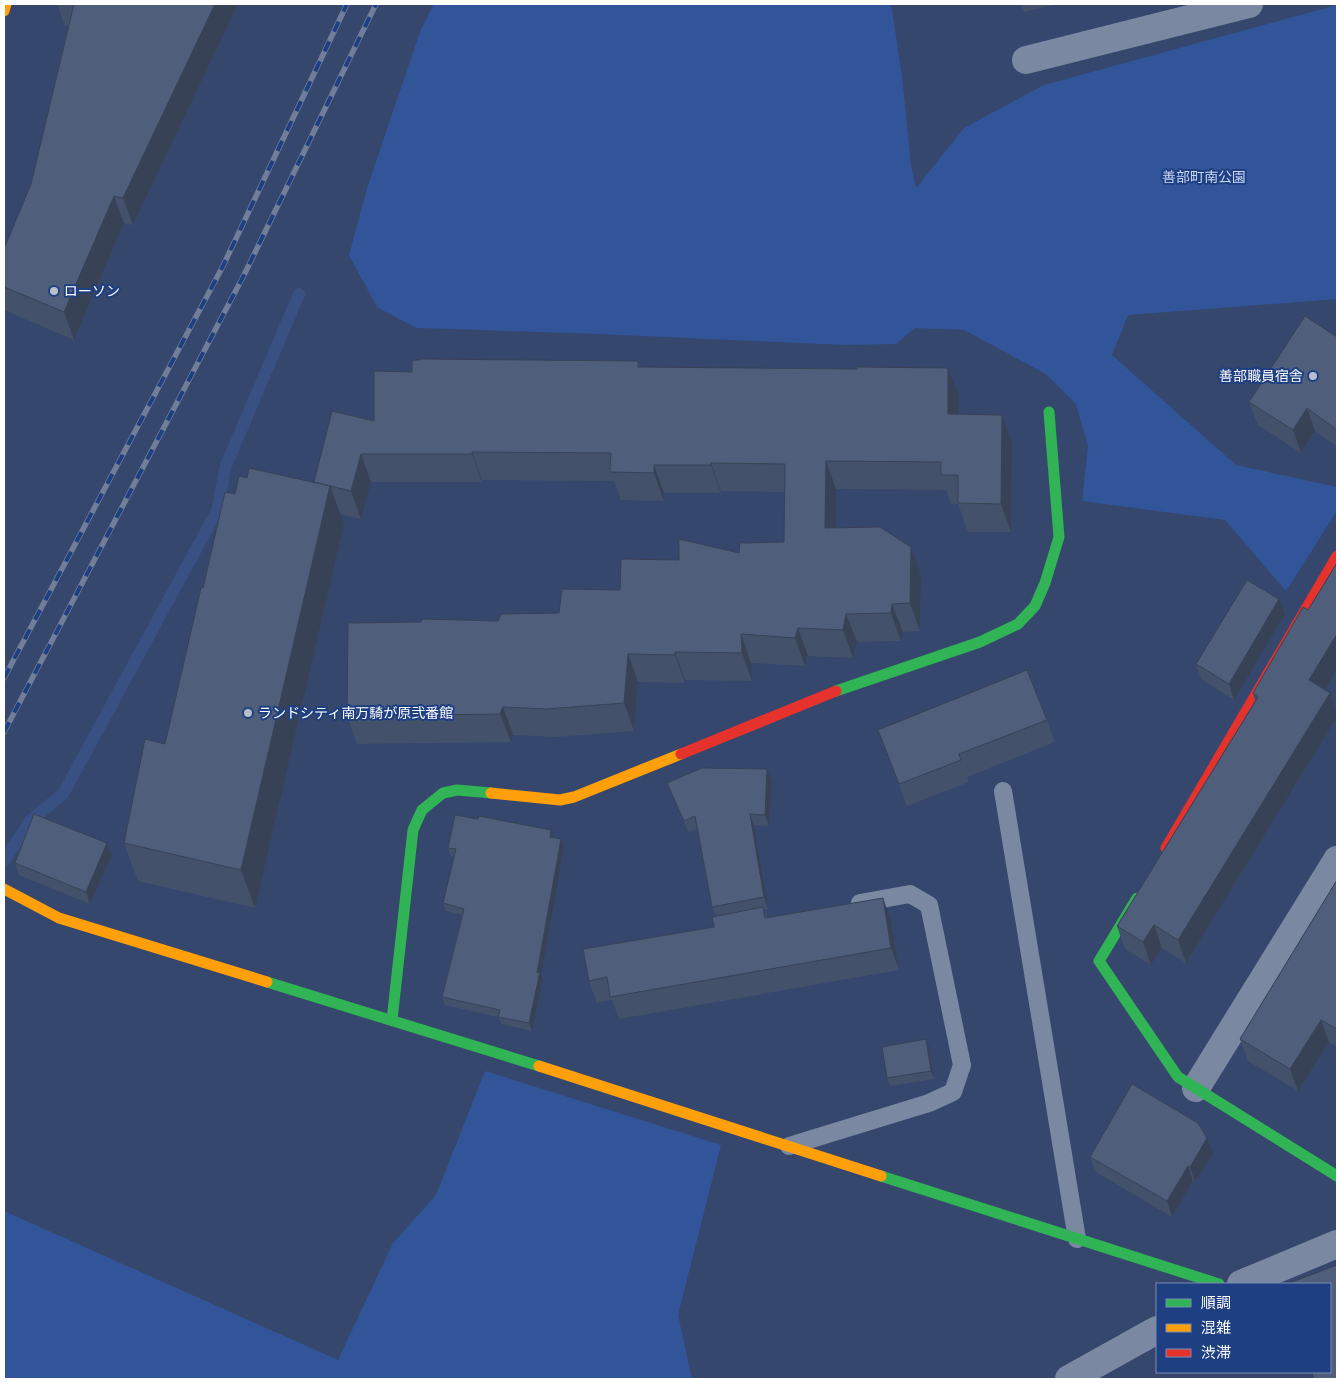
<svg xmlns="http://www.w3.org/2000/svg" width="1341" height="1383" font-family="'DejaVu Sans','Noto Sans JP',sans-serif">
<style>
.green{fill:#32559a}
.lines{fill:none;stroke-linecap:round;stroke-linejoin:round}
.stream{stroke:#395182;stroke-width:12}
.lane{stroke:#7b88a2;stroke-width:18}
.street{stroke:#7b88a2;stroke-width:28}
.fast{stroke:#30b455;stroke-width:11}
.slow{stroke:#ff9f0a;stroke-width:11}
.jam{stroke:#e5322d;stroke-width:11}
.rail-casing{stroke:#717e9a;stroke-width:5.5}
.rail{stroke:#1e3f82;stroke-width:4;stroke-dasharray:11;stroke-linecap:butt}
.wall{fill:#44516a}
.shaded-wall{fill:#374256}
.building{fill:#4f5e7b;stroke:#374256}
.poi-dot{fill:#b8bfcc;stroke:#1e3f82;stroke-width:2}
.labels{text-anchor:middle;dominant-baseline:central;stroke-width:4;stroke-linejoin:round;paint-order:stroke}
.park-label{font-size:14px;fill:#c9d9f7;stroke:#1e3f82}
.poi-label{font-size:14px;fill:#fff;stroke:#1e3f82;text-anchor:start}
</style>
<rect width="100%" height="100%" fill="#35476c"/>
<!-- green -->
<g class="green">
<path d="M434 4H891L902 76 911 165 916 188 964 128 1044 85 1337 5V299L1128 315 1112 355 1236 465 1337 487V511L1286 591 1225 520 1082 501 1088 446 1076 404 1046 374 964 330 915 328 896 344 845 345 599 334 416 328 377 307 349 255 368 185 421 29Z"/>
<path d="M485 1071 721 1145 678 1315 692 1379H4V1211L338 1360 393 1243 436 1195Z"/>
</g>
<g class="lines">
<!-- stream -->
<path class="stream" d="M4 861 30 821 63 794 218 509 225 468 299 294"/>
<!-- lane -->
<g class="lane">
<path d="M1003 791 1077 1239"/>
<path d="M789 1146 929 1103 953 1092 962 1065 929 905 910 894 860 903"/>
</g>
<!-- street -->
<g class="street">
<path d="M1026 60 1249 4"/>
<path d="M1196 1088 1337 860"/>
<path d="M1241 1284 1337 1244"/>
<path d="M1069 1379 1157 1330"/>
</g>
<!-- fast -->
<g class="fast">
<path d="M836 691 980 642 1018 624 1035 606 1045 583 1059 537 1049 412"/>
<path d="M1137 898 1099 961 1178 1077 1337 1176"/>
<path d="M267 982 539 1066"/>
<path d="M392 1020 413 830 422 810 443 793 457 790 491 793"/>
<path d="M881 1176 1219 1284"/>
</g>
<!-- slow -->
<g class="slow">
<path d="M4 11 6 4"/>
<path d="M491 793 560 800 574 797 681 754"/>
<path d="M4 889 59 918 267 982"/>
<path d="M539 1066 881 1176"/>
</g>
<!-- jam -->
<g class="jam">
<path d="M681 754 836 691"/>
<path d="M1166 848 1337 556"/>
</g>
<!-- rail casing -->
<g class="rail-casing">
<g id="rail">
<path d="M4 678 223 266 347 4"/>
<path d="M4 732 244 275 376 4"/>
</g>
</g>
<!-- rail -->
<use href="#rail" class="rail"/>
</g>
<!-- wall -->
<g class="wall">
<path d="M57 4H238L133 225 124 223 74 340 4 310V249L31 184 69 27 65 26Z"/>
<path d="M1021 4H1057L1024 12Z"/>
<path d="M1337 337V447L1315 431 1301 453 1258 425 1249 402Z"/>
<path d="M420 360 638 361 640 367 857 369 948 368 959 396 958 414 1002 415 1012 443 1011 532H968L958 504H951L946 490 836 489V528L911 547 921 575 920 631 903 632 901 641 857 642 853 658 808 656 805 666 751 663 752 681 685 680V683L638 682 634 731 556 737 513 735 511 742 357 744 347 716 498 621 559 613 620 590 679 560 739 553 784 542V492L721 491V493H664V501L621 500 614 481 482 480V482H371L361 519 340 514 344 524 255 908 138 881 124 843 165 744 203 588 235 494 247 478 314 482 374 421 412 372Z"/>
<path d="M1337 563V670L1325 690 1330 693 1337 714V717L1186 963 1162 948 1151 965 1125 949 1117 926 1255 701 1253 693 1308 610Z"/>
<path d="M1285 614 1234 700 1201 679 1196 664Z"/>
<path d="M1047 720 1055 742 967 777 969 782 907 806 878 730Z"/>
<path d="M767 769 772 781 769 826 754 825 768 909H764L767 918 891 920 899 970 619 1019 612 1000 597 1003 589 981 714 927 716 916 712 907 698 828 688 832 667 783Z"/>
<path d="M554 837 561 839 564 847 541 976 543 980 532 1031 501 1024 498 1017 445 1005 442 997 462 915 446 911 443 903 454 856H451L448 848Z"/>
<path d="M107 843 112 855 90 904 19 875 15 863Z"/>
<path d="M1337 880V1047L1329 1042 1298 1091 1248 1061 1240 1039Z"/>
<path d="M929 1047 934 1079 890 1086 887 1078Z"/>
<path d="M1213 1154 1195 1182 1193 1181 1172 1217 1096 1172 1090 1157Z"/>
</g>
<!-- shaded-wall -->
<g class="shaded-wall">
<path d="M215 4H238L133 225 123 198Z"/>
<path d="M114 196 124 223 74 340 64 312Z"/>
<path d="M948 368 959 396 958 442 948 414Z"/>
<path d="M1307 408 1315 431 1301 453 1293 430Z"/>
<path d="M1002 415 1012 443 1011 532 1001 504Z"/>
<path d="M472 452 482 480V482L472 454Z"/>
<path d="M361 454 371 482 361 519 351 491Z"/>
<path d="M826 461 836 489V556L825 528Z"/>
<path d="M711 463 721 491V493L711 465Z"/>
<path d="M654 465 664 493V501L654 473Z"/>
<path d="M330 486 344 524 255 908 241 870Z"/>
<path d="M911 547 921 575 920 631 910 603Z"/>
<path d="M1279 599 1285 614 1234 700 1229 684Z"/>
<path d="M892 604 903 632 901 641 891 613Z"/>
<path d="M846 614 857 642 853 658 843 630Z"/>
<path d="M798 628 808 656 805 666 795 638Z"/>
<path d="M741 634 751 663 752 681 742 653Z"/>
<path d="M1337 634V670L1317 703 1309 680Z"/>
<path d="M675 652 685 680V683L675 655Z"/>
<path d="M628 654 638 682 634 731 624 703Z"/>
<path d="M1330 693 1337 714V717L1186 963 1178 940Z"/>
<path d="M503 707 513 735 511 742 500 714Z"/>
<path d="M767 769 772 781 769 826 765 815Z"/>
<path d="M750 814 754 825 768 909 764 897Z"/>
<path d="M551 830 554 838 550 837Z"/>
<path d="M561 839 564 847 541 976 543 980 532 1031 529 1023 537 973Z"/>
<path d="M107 843 112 855 90 904 86 892Z"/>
<path d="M883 898 891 920 899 970 891 948Z"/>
<path d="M1154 925 1162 948 1151 965 1143 942Z"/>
<path d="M1321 1020 1329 1042 1298 1091 1290 1069Z"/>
<path d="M926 1039 929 1047 934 1079 931 1071Z"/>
<path d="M1207 1138 1213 1154 1195 1182 1190 1167Z"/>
<path d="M1188 1166 1193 1181 1172 1217 1167 1201Z"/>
</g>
<!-- building -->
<g class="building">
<path d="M74 4H215L123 198 114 196 64 312 4 287V249L31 184Z"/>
<path d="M1305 316 1337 337V430L1307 408 1293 430 1249 402Z"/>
<path d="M420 359 638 361V367L857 369V367L948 368V414L1002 415 1001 504 958 503V475H941V462L826 461 825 528 880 527 911 547 910 603 892 604 891 613 846 614 843 630 798 628 795 638 741 634 742 653 675 652V655L628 654 624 703 546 709 503 707 500 714 347 716 348 623 421 622 422 619 498 621 501 614 559 613 562 589 620 590 621 559 679 560V539L739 553 740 543 784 542 785 464 711 463V465H654V473L610 472 611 453 472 452V454H361L351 491 314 482 332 411 374 421V371L412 372V360H420Z"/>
<path d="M249 468 330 486 241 870 124 843 145 739 165 744 201 588H203L225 492 235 494 239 476 247 478Z"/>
<path d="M1337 563V634L1309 680 1330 693 1178 940 1154 925 1143 942 1117 926 1258 697 1253 693 1303 607 1308 610Z"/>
<path d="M1247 580 1279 599 1229 684 1196 664Z"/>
<path d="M1027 670 1047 720 959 754 961 760 899 784 878 730Z"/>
<path d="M702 768 767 769 765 815 750 814 764 897 712 907 695 816 684 821 667 783Z"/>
<path d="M34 814 107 843 86 892 15 863Z"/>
<path d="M455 815 478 819 479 816 551 830 550 837 561 839 537 973 540 972 529 1023 498 1017 500 1010 442 997 464 909 443 903 456 849 448 848Z"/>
<path d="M1337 880V1029L1321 1020 1290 1069 1240 1039Z"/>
<path d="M883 898 891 948 610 997 607 977 589 981 583 949 714 927 712 917 763 907 765 918Z"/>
<path d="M926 1039 931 1071 887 1078 882 1047Z"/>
<path d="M1132 1084 1198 1123 1207 1138 1190 1167 1188 1166 1167 1201 1090 1157Z"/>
<path d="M1337 1265V1379H1314L1312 1372H1330V1284H1290L1289 1283Z"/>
</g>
<!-- markers -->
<g class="poi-dot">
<circle cx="54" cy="291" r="5"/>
<circle cx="1313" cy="376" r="5"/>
<circle cx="248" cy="713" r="5"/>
</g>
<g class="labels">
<!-- park labels -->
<g class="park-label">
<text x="1204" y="177">善部町南公園</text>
</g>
<!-- poi labels -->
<g class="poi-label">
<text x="64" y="291">ローソン</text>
<text x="1303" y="376" text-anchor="end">善部職員宿舎</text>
<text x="258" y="713">ランドシティ南万騎が原弐番館</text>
</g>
</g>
<!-- border -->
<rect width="1341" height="1383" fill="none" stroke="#ffffff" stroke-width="10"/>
<!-- legend -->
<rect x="1156" y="1283" width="175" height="90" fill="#1e3f82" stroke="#788cb4"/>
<rect x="1166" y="1299" width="25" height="8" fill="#30b455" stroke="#788cb4"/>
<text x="1201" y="1308" font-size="15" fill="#ffffff">順調</text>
<rect x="1166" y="1324" width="25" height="8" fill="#ff9f0a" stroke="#788cb4"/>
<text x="1201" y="1333" font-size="15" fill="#ffffff">混雑</text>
<rect x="1166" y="1349" width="25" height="8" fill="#e5322d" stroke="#788cb4"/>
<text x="1201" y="1358" font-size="15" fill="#ffffff">渋滞</text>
</svg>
